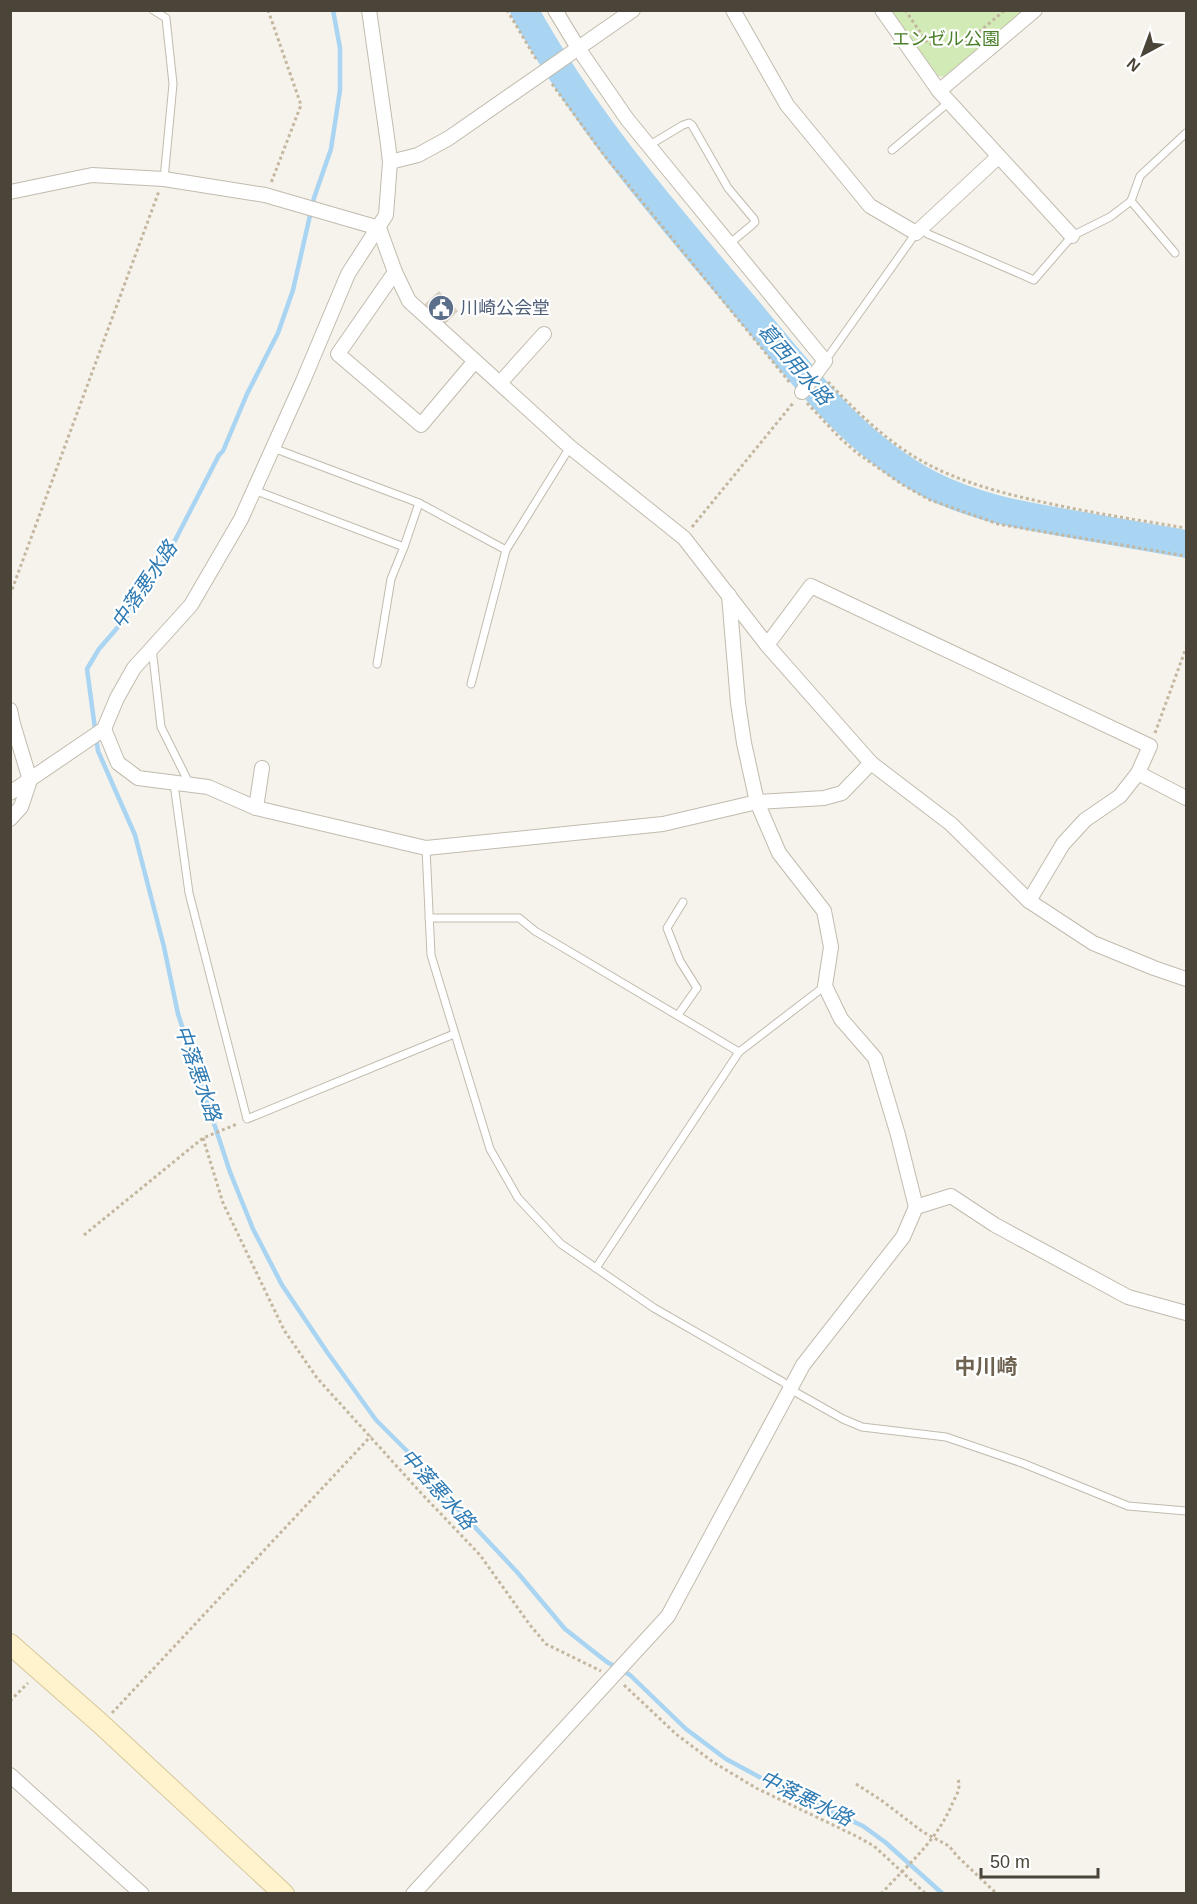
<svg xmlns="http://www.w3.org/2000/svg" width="1197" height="1904" font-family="Helvetica,'Noto Sans JP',sans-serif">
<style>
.green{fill:#d2eab5}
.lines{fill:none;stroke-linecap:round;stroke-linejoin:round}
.stream{stroke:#a9d4f2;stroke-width:4.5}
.river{stroke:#a9d4f2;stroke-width:28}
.building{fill:#d8cfc1}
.lane-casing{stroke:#c2bbae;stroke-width:9}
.street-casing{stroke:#c2bbae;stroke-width:16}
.secondary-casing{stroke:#d6c79b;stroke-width:22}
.path{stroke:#c4b79f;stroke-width:3;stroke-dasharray:3 3;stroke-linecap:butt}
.lane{stroke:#fff;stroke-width:7}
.street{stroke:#fff;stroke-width:14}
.secondary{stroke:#fff3cd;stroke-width:20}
.labels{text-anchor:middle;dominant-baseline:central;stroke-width:4.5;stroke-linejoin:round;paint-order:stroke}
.park-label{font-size:18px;fill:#4a7f2a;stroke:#fff}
.service-label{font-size:18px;fill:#4e5e75;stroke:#fff;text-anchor:start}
.water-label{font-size:20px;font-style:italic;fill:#2e7ab2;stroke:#fff}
.quarter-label{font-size:21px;font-weight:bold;fill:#6e6250;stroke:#fff}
</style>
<rect width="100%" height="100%" fill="#f6f3ec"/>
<!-- green -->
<path class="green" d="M891 11H1026L946 77 938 76Z"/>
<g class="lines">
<!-- stream -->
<path class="stream" d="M333 10 340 48V90L331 149 314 198 293 290 278 333 247 394 223 451 219 455 168 554 124 620 99 649 87 669 98 751 135 835 164 947 178 1014 230 1172 253 1229 282 1285 327 1352 376 1420 408 1452 407 1455 517 1572 565 1629 607 1662 630 1675 686 1729 726 1759 778 1787 863 1826 885 1842 943 1894"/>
<!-- river -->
<path class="river" d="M524 10C582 116 660 206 737 297 796 366 849 442 931 485 974 507 1020 515 1066 523 1106 530 1146 537 1186 544"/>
</g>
<!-- building -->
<path class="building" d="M439 291 458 311 444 325 424 305Z"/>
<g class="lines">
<!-- lane casing -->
<g class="lane-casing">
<g id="lane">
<path d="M153 10 166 18 173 84 164 179"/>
<path d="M648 146 683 125 689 123 692 125 728 188 754 219 755 222 752 225 729 244"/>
<path d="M892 150 949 102"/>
<path d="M1131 201 1175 253"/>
<path d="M921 228 928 234 1034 280 1072 236 1110 217 1131 201 1140 176 1186 133"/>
<path d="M825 361 916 233"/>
<path d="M254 490 404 547 419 503 273 448"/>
<path d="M419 503 506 550 570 447"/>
<path d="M152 648 161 727 190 785"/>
<path d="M377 664 391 579 404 547"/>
<path d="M471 684 506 550"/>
<path d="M174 784 189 893 247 1119 454 1034"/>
<path d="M426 848 431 955 490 1149 518 1198 561 1244 654 1308 783 1382 797 1393 843 1419 862 1427 946 1437 1022 1463 1128 1506 1186 1511"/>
<path d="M429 918H519L535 931 739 1052 596 1268"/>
<path d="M678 1015 697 988 680 961 667 928 683 902"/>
<path d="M739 1052 825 986"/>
</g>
</g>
<!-- street casing -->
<g class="street-casing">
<g id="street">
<path d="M555 10 578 48 627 119 825 361 802 392"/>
<path d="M733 10 787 105 870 206 916 233 998 157"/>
<path d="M882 10 939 91 1072 236"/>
<path d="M939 91 1035 10"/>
<path d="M390 162 418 155 449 138 633 10"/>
<path d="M10 192 92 175 164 179 265 195 379 228"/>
<path d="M379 228 395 272 409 301 570 447 684 538 767 645 871 763 951 824 1029 901 1093 943 1154 968 1186 979"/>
<path d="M395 272 338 354 421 425 475 361"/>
<path d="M500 383 544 334"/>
<path d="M729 595 738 703 744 743 757 802 824 798 842 793 871 763"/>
<path d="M767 645 811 586 1150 746 1138 773 1186 798"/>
<path d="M10 710 13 724 30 780 21 807 10 819"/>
<path d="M104 729 118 763 138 778 208 787 256 808 426 848 663 824 757 802 779 853 824 911 831 947 825 986 841 1019 875 1058 898 1135 916 1207 903 1237 803 1365 668 1616 413 1894"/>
<path d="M10 793 104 729 117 698 134 668 191 605 241 519 303 381 348 274 386 215 390 162 388 144 369 10"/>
<path d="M256 808 262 768"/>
<path d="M1029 901 1063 844 1085 820 1120 796 1138 773"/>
<path d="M916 1207 951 1196 995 1225 1128 1297 1186 1313"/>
<path d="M10 1775 142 1894"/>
</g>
</g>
<!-- secondary casing -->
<g class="secondary-casing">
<path id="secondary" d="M10 1644 101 1724 284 1894"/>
</g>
<!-- path -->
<g class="path">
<path d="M268 10 301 105 271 183"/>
<path d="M507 10 536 59"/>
<path d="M905 10 927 42 934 46H952L967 42 1005 10"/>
<path d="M552 84 604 155 791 384"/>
<path d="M828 382C853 408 879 434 910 454 954 482 1005 494 1056 505 1099 514 1143 521 1186 528"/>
<path d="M807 403 841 439 857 453 903 485 930 500 998 524 1186 556"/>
<path d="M692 527 794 402"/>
<path d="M10 595 159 191"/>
<path d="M1155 733 1186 648"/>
<path d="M203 1138 223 1203 284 1330 317 1378 421 1493 480 1555 530 1625 546 1644 601 1671"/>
<path d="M84 1235 203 1138 237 1124"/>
<path d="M624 1685 676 1734 713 1762 756 1788 856 1836 874 1846 926 1894"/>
<path d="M10 1701 28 1683"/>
<path d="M112 1713 371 1436"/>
<path d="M856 1784 881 1800 923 1832 949 1846 957 1856 997 1894"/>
<path d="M881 1894C909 1863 937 1841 953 1802 957 1794 961 1788 958 1779"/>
</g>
<!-- lane -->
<use href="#lane" class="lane"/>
<!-- street -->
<use href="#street" class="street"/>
<!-- secondary -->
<use href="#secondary" class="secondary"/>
</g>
<!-- icons -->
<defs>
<g id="civic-disc" transform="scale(1.35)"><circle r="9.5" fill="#5c6f8a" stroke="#fff"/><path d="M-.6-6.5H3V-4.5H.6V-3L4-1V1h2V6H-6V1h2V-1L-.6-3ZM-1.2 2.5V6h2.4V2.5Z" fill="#fff"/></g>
</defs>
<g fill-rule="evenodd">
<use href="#civic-disc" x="441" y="308"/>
</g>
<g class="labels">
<!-- park labels -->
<g class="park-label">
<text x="946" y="39">エンゼル公園</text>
</g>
<!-- service labels -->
<g class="service-label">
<text x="460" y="308">川崎公会堂</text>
</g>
<!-- water labels -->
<g class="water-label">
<text transform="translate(795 364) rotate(49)">葛西用水路</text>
<text transform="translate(144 585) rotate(-56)">中落悪水路</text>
<text transform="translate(198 1073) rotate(71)">中落悪水路</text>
<text transform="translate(438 1489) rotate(48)">中落悪水路</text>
<text transform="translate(806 1798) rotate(26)">中落悪水路</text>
</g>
<!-- quarter labels -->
<g class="quarter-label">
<text x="986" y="1366">中川崎</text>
</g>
</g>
<!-- border -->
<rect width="1197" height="1904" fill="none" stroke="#4b4439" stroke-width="24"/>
<!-- north arrow -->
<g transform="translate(1143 54) rotate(221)" stroke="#ffffff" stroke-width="4.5" paint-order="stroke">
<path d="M0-4.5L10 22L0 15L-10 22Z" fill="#4b4439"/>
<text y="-9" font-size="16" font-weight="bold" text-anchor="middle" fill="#4b4439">N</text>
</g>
<!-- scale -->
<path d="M981 1868v9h117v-9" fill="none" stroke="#4b4439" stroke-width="3"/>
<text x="990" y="1868" font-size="18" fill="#4b4439" stroke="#ffffff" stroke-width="4.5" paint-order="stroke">50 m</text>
</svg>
